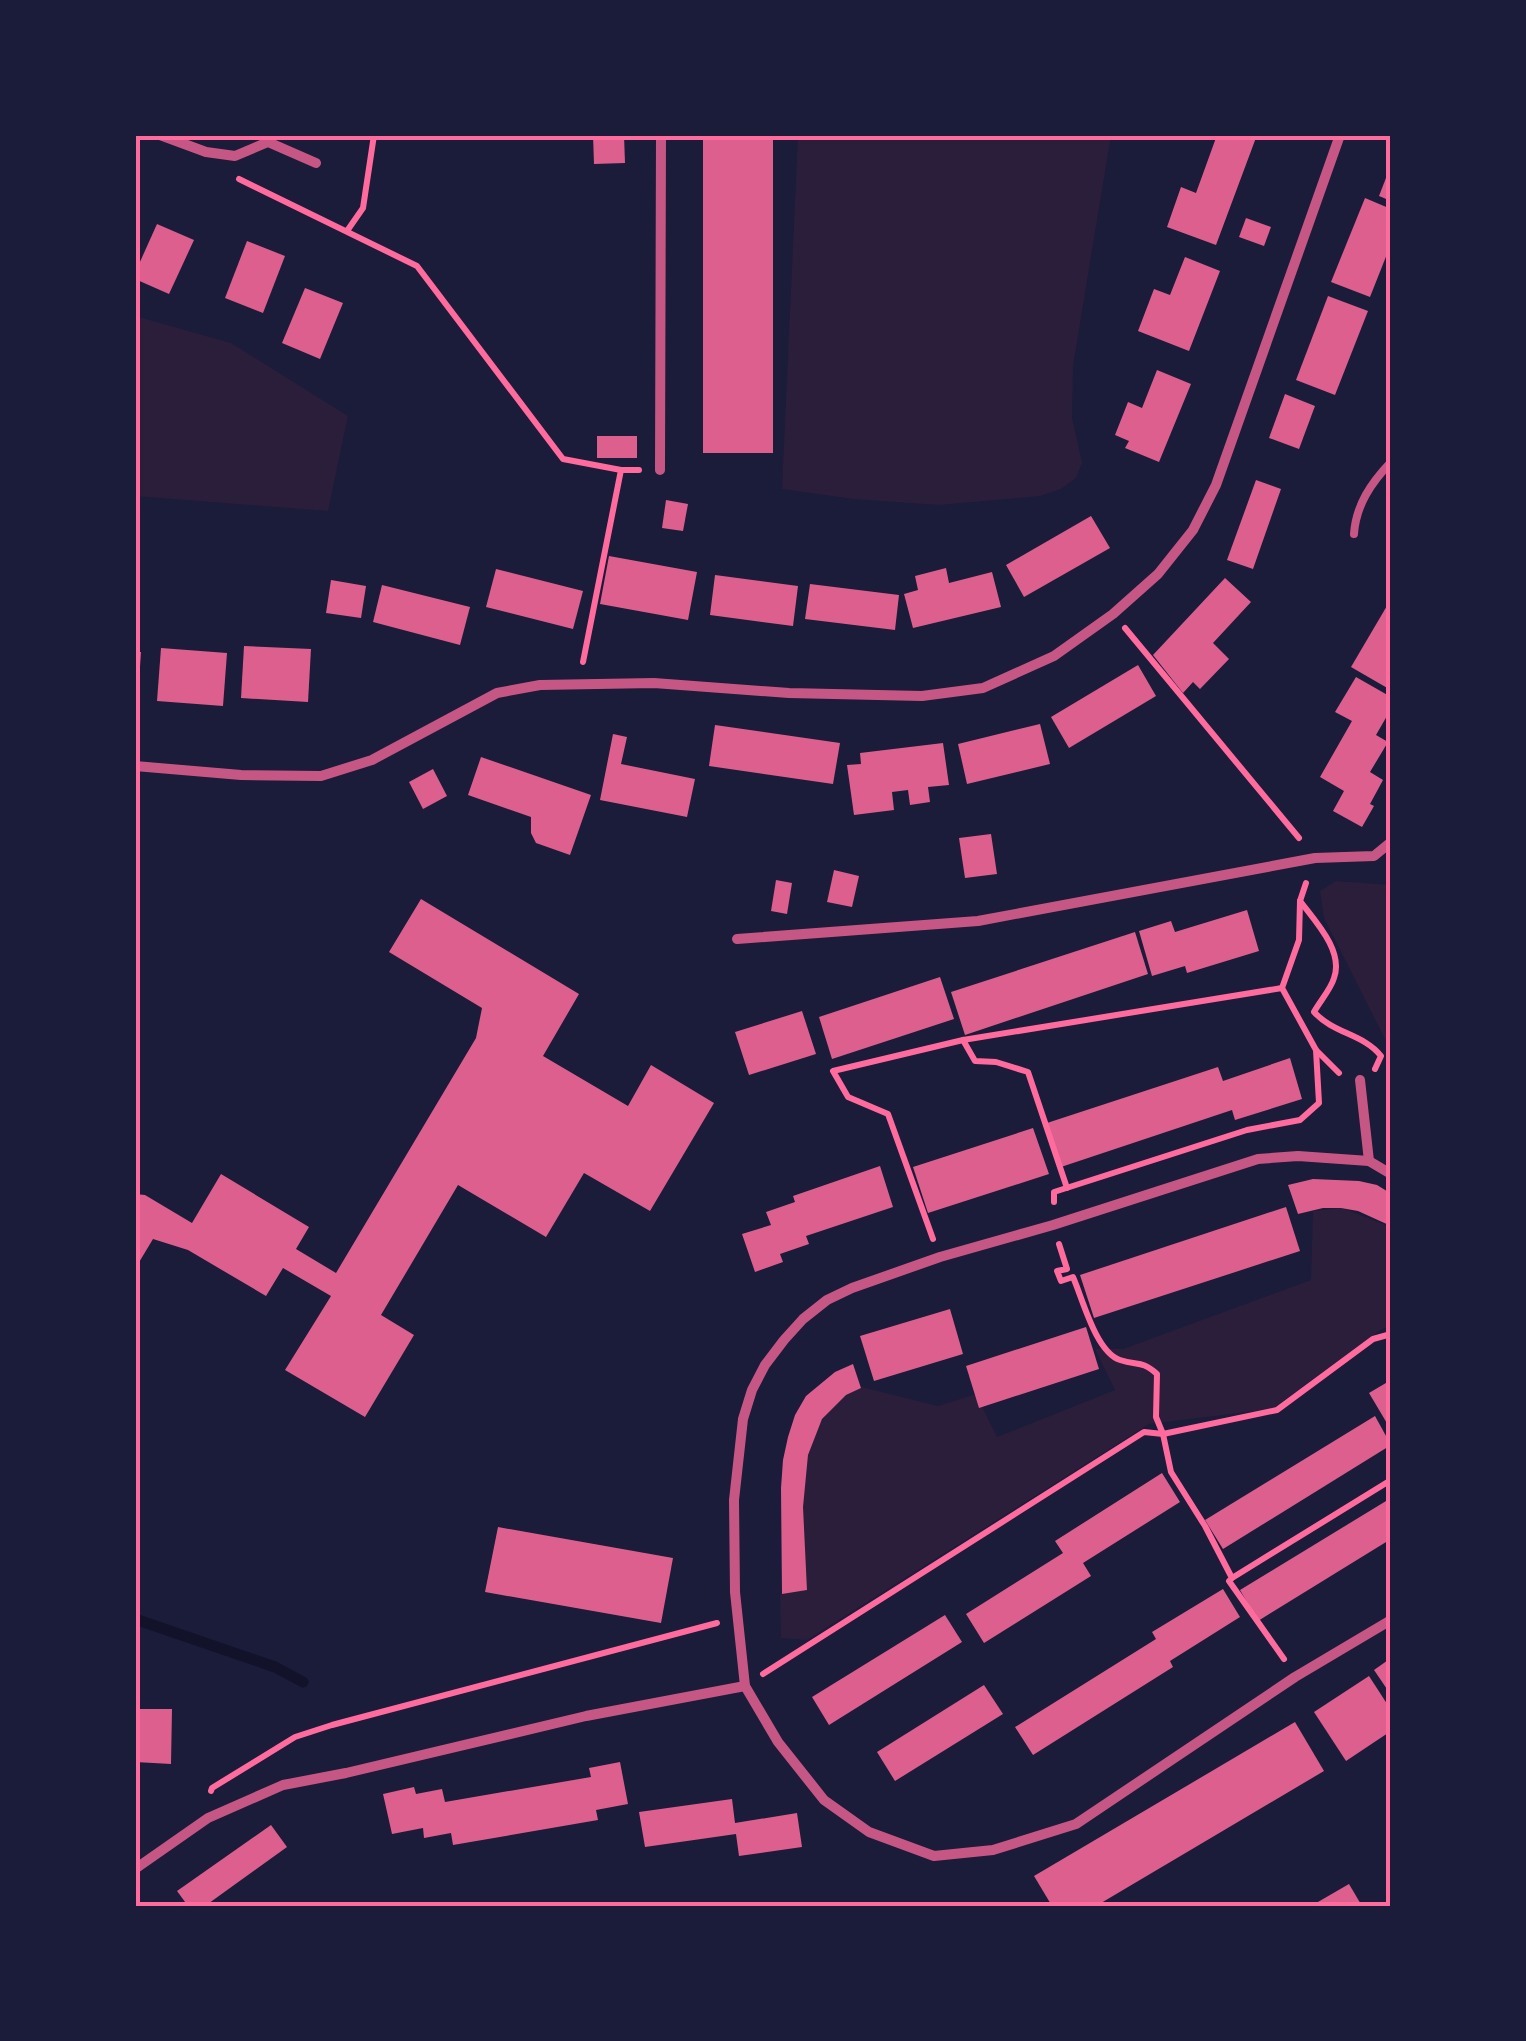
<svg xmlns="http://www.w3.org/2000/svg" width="1526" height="2041" font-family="Helvetica,sans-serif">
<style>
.green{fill:#2a1e3b}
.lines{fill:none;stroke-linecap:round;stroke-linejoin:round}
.stream{stroke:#12122b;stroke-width:11}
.building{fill:#dd5f8e}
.path{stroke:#ff6b9d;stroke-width:6}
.service{stroke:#c65784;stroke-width:8}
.minor{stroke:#c65784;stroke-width:10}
.neatline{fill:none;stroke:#ff6b9d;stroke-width:4}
</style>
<rect width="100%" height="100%" fill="#1b1b3a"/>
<!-- green -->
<g class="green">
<path d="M798 135H1111L1073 366 1072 418 1082 463 1076 478 1061 489 1040 496 939 505 853 499 782 489Z"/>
<path d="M135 316 231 343 348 416 328 511 135 496Z"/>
<path d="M1336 881 1391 885V1051L1324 918 1320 891Z"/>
<path d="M1342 1208 1391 1227V1326L1382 1329 1272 1409 1149 1424 807 1640 781 1638 780 1594 807 1590C804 1534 791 1448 835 1404 842 1397 852 1392 862 1387L938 1406 976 1394 997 1437 1115 1390 1095 1349H1123L1311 1280 1313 1211Z"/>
</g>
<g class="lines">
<!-- stream -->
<path class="stream" d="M135 1619 275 1667 303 1682"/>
</g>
<!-- building -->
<g class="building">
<path d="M593 135H624L625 163 594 164Z"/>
<rect x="703" y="135" width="70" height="318"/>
<path d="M1217 135H1257L1216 245 1167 227 1181 187 1196 193Z"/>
<path d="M1391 165V201L1379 196Z"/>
<path d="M1365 198 1391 209V244L1370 297 1331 282Z"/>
<path d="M1246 218 1271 227 1264 246 1239 237Z"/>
<path d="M157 224 194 240 169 294 135 279V273Z"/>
<path d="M247 241 285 256 263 313 225 298Z"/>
<path d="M1185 257 1220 271 1189 351 1138 331 1154 289 1170 295Z"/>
<path d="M305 288 343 303 320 359 282 343Z"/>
<path d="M1328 296 1368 311 1335 395 1296 380Z"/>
<path d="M1157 370 1191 384 1159 462 1125 448 1129 441 1115 435 1128 402 1142 408Z"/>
<path d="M1285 394 1315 406 1299 449 1269 438Z"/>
<rect x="597" y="436" width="40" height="22"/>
<path d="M1256 480 1281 489 1253 569 1227 560Z"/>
<path d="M666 500 688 504 683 531 662 528Z"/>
<path d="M1091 516 1110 548 1024 597 1006 565Z"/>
<path d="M609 556 697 572 688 620 600 604Z"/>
<path d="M946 568 949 583 992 572 1001 607 913 628 904 594 918 590 915 576Z"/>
<path d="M496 569 583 591 573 629 486 607Z"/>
<path d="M715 575 798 586 793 626 710 615Z"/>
<path d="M1225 578 1251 602 1213 643 1229 659 1200 689 1193 682 1183 693 1153 655Z"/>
<path d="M331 580 366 586 361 618 326 613Z"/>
<path d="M810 584 899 595 895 630 805 619Z"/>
<path d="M382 585 470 607 460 645 373 622Z"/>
<path d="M1391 599V686L1389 689 1351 667Z"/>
<path d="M244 646 311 649 308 702 241 698Z"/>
<path d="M161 648 227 653 223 706 157 701Z"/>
<path d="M135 652H141L138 697H135Z"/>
<path d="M1138 665 1156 696 1069 748 1051 717Z"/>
<path d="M1356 677 1391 697V709L1376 735 1388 742 1370 772 1383 780 1370 804 1374 806 1362 827 1333 811 1344 791 1320 777 1352 721 1335 712Z"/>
<path d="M1040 724 1050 764 967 784 958 744Z"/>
<path d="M715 725 840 743 833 784 709 766Z"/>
<path d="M613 734 627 737 621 764 695 779 687 817 600 800Z"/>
<path d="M943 743 949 785 928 787 930 802 910 805 908 790 892 792 894 810 854 815 847 765 861 764 860 753Z"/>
<path d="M481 757 591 795 570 855 536 843 531 833V817L468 795Z"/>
<path d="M433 769 447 796 423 809 409 782Z"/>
<path d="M991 834 997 874 965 878 959 838Z"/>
<path d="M834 870 859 876 852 907 827 902Z"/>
<path d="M776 880 792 883 787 914 771 911Z"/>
<path d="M421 899 579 994 543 1056 628 1106 651 1065 714 1103 650 1211 584 1173 546 1237 458 1185 381 1315 414 1335 365 1417 285 1370 331 1296 283 1268 266 1296 188 1250 153 1239 138 1264H135V1194L145 1195 192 1223 221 1174 309 1227 296 1249 336 1273 476 1038 482 1008 389 952Z"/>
<path d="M1247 910 1259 951 1187 973 1185 966 1152 976 1139 931 1171 921 1175 932Z"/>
<path d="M1135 932 1148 974 965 1035 951 992Z"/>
<path d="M940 977 954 1019 832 1059 819 1017Z"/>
<path d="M802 1011 816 1054 749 1075 735 1032Z"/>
<path d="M1290 1058 1302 1099 1235 1120 1232 1110 1061 1167 1047 1123 1218 1067 1223 1081Z"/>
<path d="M1033 1128 1049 1174 928 1213 913 1167Z"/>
<path d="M880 1166 893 1207 806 1236 809 1244 780 1254 783 1262 755 1272 742 1234 771 1225 766 1212 795 1202 793 1196Z"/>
<path d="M1313 1179 1359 1181 1377 1185 1390 1193 1391 1226 1358 1211 1341 1208H1323L1298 1214 1288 1185Z"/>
<path d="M1286 1207 1300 1251 1094 1318 1080 1275Z"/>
<path d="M950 1309 963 1354 874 1381 860 1336Z"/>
<path d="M1086 1327 1099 1369 979 1408 966 1366Z"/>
<path d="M853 1364 861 1388 846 1395 822 1419 808 1455 803 1507 807 1590 782 1594 781 1488 783 1460 788 1437 795 1415 806 1396 835 1372Z"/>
<path d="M1391 1380V1423L1388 1425 1369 1393Z"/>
<path d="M1375 1416 1391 1445 1223 1549 1205 1520Z"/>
<path d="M1162 1473 1180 1502 1083 1563 1091 1576 984 1643 966 1614 1063 1553 1055 1541Z"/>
<path d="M1391 1498V1539L1258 1621 1240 1590Z"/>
<path d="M498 1527 673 1558 661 1623 485 1592Z"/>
<path d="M1223 1589 1240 1617 1170 1661 1173 1667 1033 1755 1015 1727 1156 1639 1152 1632Z"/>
<path d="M945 1615 962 1642 829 1725 812 1697Z"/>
<path d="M135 1653H138L140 1709H172L171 1764 135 1762Z"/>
<path d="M1391 1658V1695L1374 1670Z"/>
<path d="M1369 1676 1391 1710V1731L1346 1761 1314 1712Z"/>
<path d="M984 1685 1003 1714 895 1781 877 1752Z"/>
<path d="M1295 1722 1324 1771 1096 1906H1052L1034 1876Z"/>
<path d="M620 1762 628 1804 596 1810 598 1820 453 1845 451 1833 424 1838 423 1828 392 1834 383 1794 414 1787 416 1794 442 1789 445 1802 591 1777 589 1768Z"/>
<path d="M732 1799 735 1823 797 1813 802 1847 739 1856 736 1834 645 1847 639 1812Z"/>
<path d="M271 1825 287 1847 205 1906H188L177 1891Z"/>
<path d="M1349 1884 1362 1906H1311Z"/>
</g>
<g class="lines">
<!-- path -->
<g class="path">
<path d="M239 179 417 266 563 459 621 470H639"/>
<path d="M347 231 363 208 374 135"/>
<path d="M1125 628 1299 838"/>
<path d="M583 662 621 470"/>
<path d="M1306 883 1300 901C1315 921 1344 951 1334 978 1331 989 1320 1001 1314 1012 1334 1034 1364 1034 1381 1056L1375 1069"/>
<path d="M1300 901 1299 940 1282 988 1316 1050 1339 1073"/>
<path d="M963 1040 975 1061 996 1062 1028 1072 1067 1188"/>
<path d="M1054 1202V1192L1247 1130 1300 1120 1319 1103 1316 1050"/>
<path d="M933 1239 888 1114 848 1097 833 1071 963 1040 1282 988"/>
<path d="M1059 1244 1067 1269 1057 1271 1061 1281 1073 1277C1083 1300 1096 1352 1120 1360 1138 1366 1141 1360 1157 1374L1156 1417 1163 1434 1171 1472 1205 1526 1232 1578 1229 1581 1284 1659"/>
<path d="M1232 1578 1391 1480"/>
<path d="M763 1674 1144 1432 1163 1434 1277 1410 1373 1339 1391 1334"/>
<path d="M211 1791 212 1788 295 1737 332 1725 717 1623"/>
</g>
<!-- service -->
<path class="service" d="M1354 534C1356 505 1371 483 1391 462"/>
<!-- minor -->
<g class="minor">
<path d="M160 135 206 152 235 156 268 142 316 163"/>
<path d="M660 470 661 135"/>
<path d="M135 766 241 775 321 776 372 760 497 693 540 685 654 683 789 693 922 696 983 688 1054 656 1113 614 1158 574 1193 530 1216 485 1340 135"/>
<path d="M737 939 978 921 1315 858 1374 856 1391 842"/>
<path d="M1360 1080 1369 1161"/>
<path d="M1391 1174 1369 1161 1298 1156 1258 1159 1053 1225 940 1257 852 1288 827 1300 803 1319 784 1340 765 1365 752 1390 743 1419 734 1500 735 1592 745 1686 778 1742 824 1800 869 1832 934 1856 993 1850 1076 1824 1295 1677 1391 1620"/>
<path d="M135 1869 208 1818 283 1785 346 1773 586 1716 745 1686"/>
</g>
</g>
<!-- border -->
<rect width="1526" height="2041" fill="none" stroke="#1b1b3a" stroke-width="275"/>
<rect x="138" y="138" width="1250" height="1766" class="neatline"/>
</svg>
